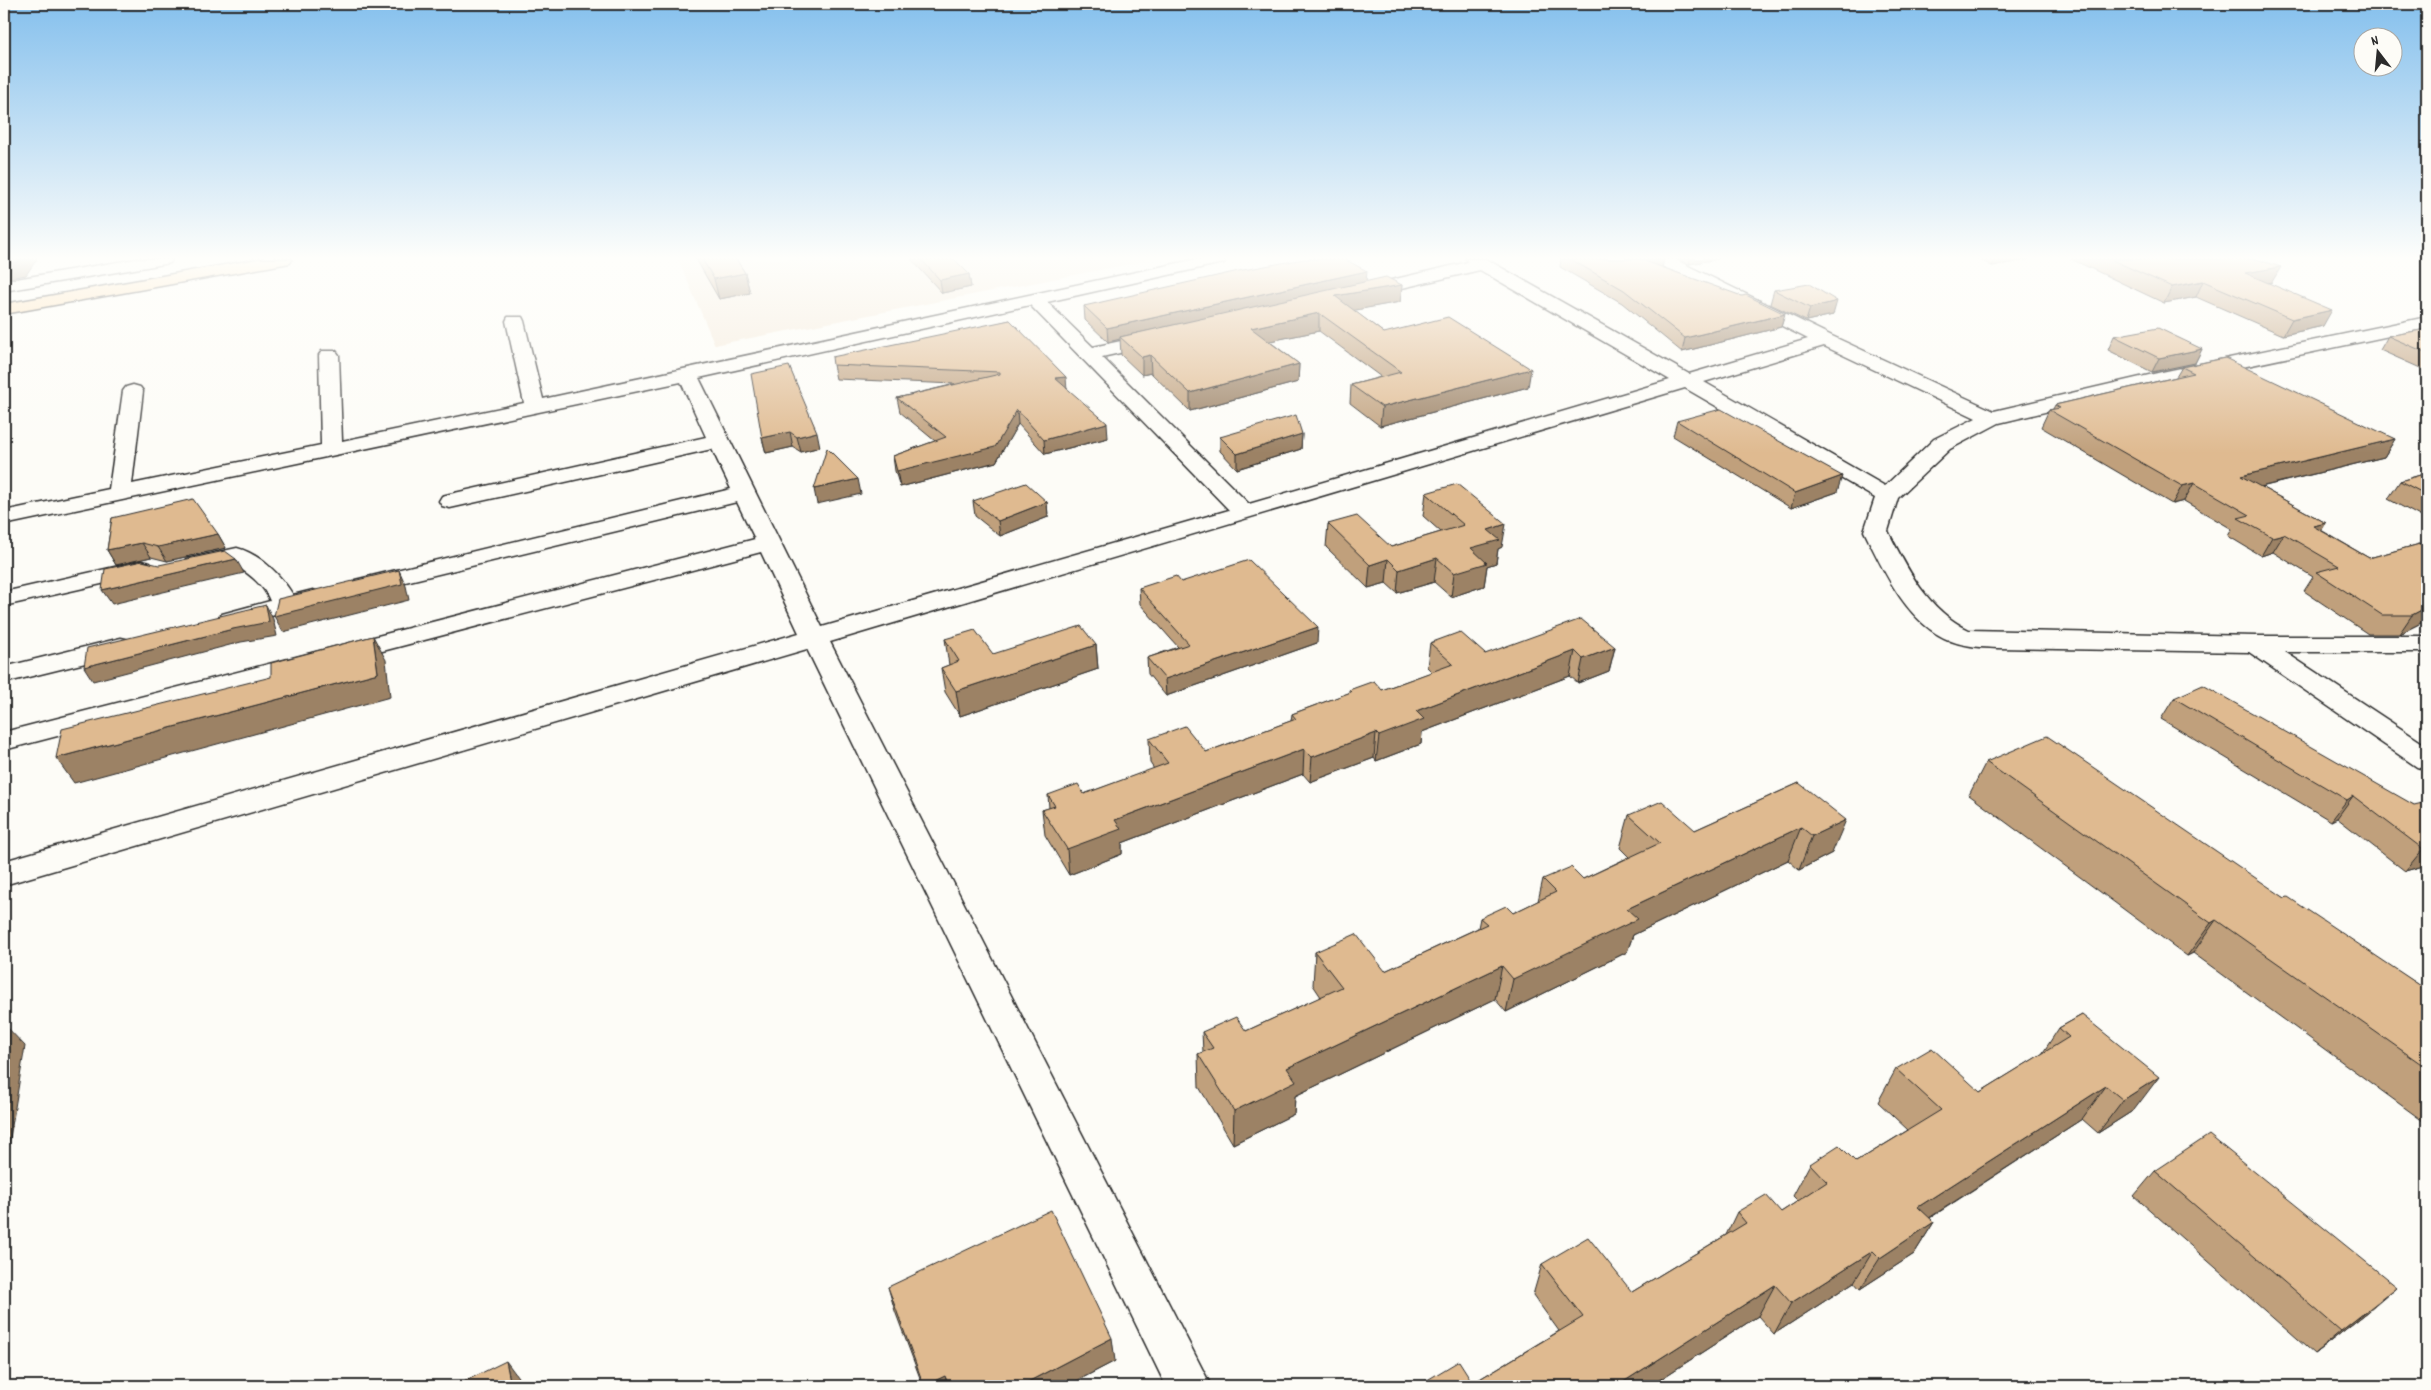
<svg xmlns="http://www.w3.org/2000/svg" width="2431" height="1390" font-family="Dekko,sans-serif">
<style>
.built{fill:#f4e8d8}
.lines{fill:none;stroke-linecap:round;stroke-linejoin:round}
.minor-casing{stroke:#2b2b2b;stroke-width:3}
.major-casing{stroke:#2b2b2b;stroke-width:3}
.minor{fill:#fdfcf7;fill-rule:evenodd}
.major{fill:#fddcac;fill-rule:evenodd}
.wall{fill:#c0a07c;stroke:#2b2b2b}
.shaded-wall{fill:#9c8265;stroke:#2b2b2b}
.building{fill:#dfba90;stroke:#2b2b2b}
</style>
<rect width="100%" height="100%" fill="#fdfcf7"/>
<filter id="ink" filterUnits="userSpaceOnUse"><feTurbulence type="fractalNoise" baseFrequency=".02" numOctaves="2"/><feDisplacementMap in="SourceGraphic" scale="10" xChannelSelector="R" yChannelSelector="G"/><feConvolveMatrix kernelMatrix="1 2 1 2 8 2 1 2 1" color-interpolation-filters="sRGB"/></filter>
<g filter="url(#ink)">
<!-- built -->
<path class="built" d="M678 259H1156L715 345Z"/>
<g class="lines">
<!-- minor casing -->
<g class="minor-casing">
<g id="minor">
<path d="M136 259H172L170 263 164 264 4 291V281Z"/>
<path d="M1197 259H1226L1224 263 1218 264 1047 302 1093 347 1158 333 1165 335 1167 339 1165 343 1102 357 1249 504 1670 380 1480 270 1363 297 1357 296 1354 292 1357 288 1468 262 1466 259H1486L1689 374 1808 339 1656 263 1654 259H1674L1832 336 1994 411 2162 372 2427 317V328L2162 384 1999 423 1950 449 1898 498 1888 531C1907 569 1928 611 1969 630L2255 636H2427V652H2285L2427 746V770L2417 767 2249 652 1997 648C1982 647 1966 647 1951 641 1908 625 1883 570 1864 531L1875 498 1685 388 830 642 1211 1386H1166L807 649 4 885V861L799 633 761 552 4 750V732L755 539 737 502 364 592 355 590 352 585 355 580 731 489 712 449 450 508 442 506 439 501 442 496 450 494 706 437 681 382 4 525V511L109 489 123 391 126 387 133 385 140 387 143 391 132 484 321 445 319 355 322 351H336L339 355 342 441 524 403 506 321 508 317H522L524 321 543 399ZM1030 305 1229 510 822 627 699 378ZM1824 346 1976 418 1934 439 1885 486 1704 382Z"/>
<path d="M237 548C260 554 281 575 293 595L313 590 322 593 326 598 322 603 240 624 231 627 222 624 218 619 222 614 270 601C264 584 247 573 233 563L195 571 186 569 183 564 186 559Z"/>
<path d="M141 561 150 563 153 568 150 573 4 606V592Z"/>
<path d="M121 638 130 640 134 646 130 652 4 683V667Z"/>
</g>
</g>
<!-- major casing -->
<g class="major-casing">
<path id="major" d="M258 259H292L290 263 284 264 4 314V304Z"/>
</g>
<!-- minor -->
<use href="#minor" class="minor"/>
<!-- major -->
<use href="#major" class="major"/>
</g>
<!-- wall -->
<g class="wall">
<path d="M696 259H736L745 273 750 293 719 299Z"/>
<path d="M911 259H954L969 274 971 287 942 293Z"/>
<path d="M1561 259H1664L1662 267 1785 314 1781 327 1682 352 1622 303 1560 267Z"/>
<path d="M1677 259H1718L1689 264Z"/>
<path d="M1978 259H2031L1992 266Z"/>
<path d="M2071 259H2256L2272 282 2269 283 2323 326 2283 335 2196 297 2164 303Z"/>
<path d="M1366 282 1402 285 1400 302 1353 310 1384 333 1528 387 1380 426 1350 403 1351 385 1381 377 1319 331 1269 341 1299 364 1298 382 1190 411 1151 373 1142 375 1121 355 1120 339 1108 342 1085 320 1084 306Z"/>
<path d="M1774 290 1833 315 1806 321 1770 304Z"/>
<path d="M1010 320 1108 438 1045 454 1018 424 996 462 900 487 895 471 893 456 935 441 900 412 897 398 955 384 836 379 833 365Z"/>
<path d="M2427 329V371L2380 350 2388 336Z"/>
<path d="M2114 336 2202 349 2195 363 2152 372 2108 350Z"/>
<path d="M789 366 820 447 801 452 793 447 766 453 762 438Z"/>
<path d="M2182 367 2395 439 2384 457 2261 487 2326 523 2321 530 2369 558 2427 542V620L2399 634H2368L2304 591 2313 577 2273 552 2261 556 2228 536 2232 529 2184 501 2172 504 2041 427 2049 410 2053 409 2055 405 2176 377Z"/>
<path d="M1677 421 1837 492 1791 508 1673 436Z"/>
<path d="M1302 434 1301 449 1237 469 1220 451V437Z"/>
<path d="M2427 473V520L2388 499 2400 481Z"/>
<path d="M1426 493 1502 547 1498 549 1496 563 1487 566 1484 586 1451 597 1434 582 1397 593 1386 583 1368 588 1326 547 1328 524 1391 547 1441 532 1423 516Z"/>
<path d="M973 501 1047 502 1048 517 1000 536 975 516Z"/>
<path d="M112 518 218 534 226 548 167 561 151 557 116 565 107 550Z"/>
<path d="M1181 582 1317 643 1166 696 1148 674 1147 658 1178 647 1140 604 1139 588Z"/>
<path d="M945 639 993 654 1096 645 1098 669 960 716 945 692 941 668 949 665Z"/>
<path d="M1430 643 1485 654 1615 647 1609 671 1578 683 1570 676 1422 732 1421 744 1376 761 1374 758 1310 782 1303 774 1122 843V854L1069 875 1045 835 1042 810 1049 808 1048 795 1084 794 1154 769 1150 763 1149 739 1206 752 1291 721 1292 714 1349 693V690H1382L1432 672 1427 667Z"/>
<path d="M2174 698 2414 805 2427 865 2405 871 2337 818 2331 821 2161 719Z"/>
<path d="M1986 762 2285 898 2427 990V1124L2193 953 2187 956 1969 795Z"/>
<path d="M1799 783 1832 853 1799 870 1788 860 1633 935 1627 952 1506 1012 1495 999 1295 1096 1294 1114 1233 1144 1199 1087 1198 1054 1203 1052 1202 1032 1246 1031 1321 997 1313 985 1315 952 1385 971 1478 928 1480 918 1513 913 1538 901 1543 879H1583L1629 857 1620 848 1629 815 1695 830Z"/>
<path d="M2082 1015 2134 1110 2098 1133 2082 1119 1930 1218 1934 1222 1914 1254 1860 1289 1854 1282 1774 1334 1758 1316 1650 1386H1418L1419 1385 1473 1383 1559 1331 1533 1295 1542 1264 1632 1292 1726 1235 1737 1212H1781L1798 1201 1793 1196 1810 1164 1856 1162 1908 1130 1878 1102 1896 1069 1980 1092 2042 1054 2059 1028Z"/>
<path d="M2155 1171 2369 1311 2314 1354 2134 1196Z"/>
<path d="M888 1287 1115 1361 1067 1386H923L895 1311Z"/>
</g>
<!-- shaded-wall -->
<g class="shaded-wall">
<path d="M21 259H37L26 275 4 279V265Z"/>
<path d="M1639 259H1664L1662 268Z"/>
<path d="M1690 259H1718L1689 264Z"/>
<path d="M1995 259H2031L1992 266Z"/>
<path d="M2281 267 2272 282 2237 289 2245 273Z"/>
<path d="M1367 271 1366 283 1120 337V339L1108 342 1107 328Z"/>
<path d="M745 273 750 293 719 299 714 279Z"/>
<path d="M969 274 971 287 942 293 940 280Z"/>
<path d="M2203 281 2196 297 2164 303 2172 287Z"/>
<path d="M1402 285 1400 302 1334 314 1335 296Z"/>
<path d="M1837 301 1833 315 1806 321 1810 308Z"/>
<path d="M2332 310 2323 326 2283 335 2292 319Z"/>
<path d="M1319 313V331L1251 345V328Z"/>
<path d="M1785 314 1781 327 1682 352 1685 338Z"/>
<path d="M2202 349 2195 363 2152 372 2159 358Z"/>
<path d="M1150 355 1151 373 1142 375V357Z"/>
<path d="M1299 364 1298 382 1190 411V393Z"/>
<path d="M1531 369 1528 387 1380 426 1382 407Z"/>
<path d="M1066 377 1067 391 1055 378Z"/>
<path d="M1017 410 1018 424 996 462 900 487 897 471Z"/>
<path d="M1107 423 1108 438 1045 454 1044 440Z"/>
<path d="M790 432 793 447 766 453 762 438Z"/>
<path d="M817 432 820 447 801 452 797 437Z"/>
<path d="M1302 434 1301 449 1237 469V454Z"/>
<path d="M2395 439 2384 457 2231 494 2241 476Z"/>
<path d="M1842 476 1837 492 1791 508 1795 493Z"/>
<path d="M858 479 861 494 817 504 814 489Z"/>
<path d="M2194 483 2184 501 2172 504 2182 486Z"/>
<path d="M1047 502 1048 517 1000 536 998 521Z"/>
<path d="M2326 523 2315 541 2313 526Z"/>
<path d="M1506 524 1502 547 1498 549 1496 563 1487 566 1484 586 1451 597 1454 573 1471 548 1488 530Z"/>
<path d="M218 534 226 548 167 561 158 547Z"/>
<path d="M2284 534 2273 552 2261 556 2272 537Z"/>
<path d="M142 543 151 557 116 565 107 550Z"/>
<path d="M1437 558 1434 582 1397 593 1399 570Z"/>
<path d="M236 559 244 573 112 604 102 590Z"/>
<path d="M1388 559 1386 583 1368 588 1370 565Z"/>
<path d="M399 570 406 586 409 600 283 632 274 616Z"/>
<path d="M266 605 273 619 277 636 241 642 93 681 84 667 233 629Z"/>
<path d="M2427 607V620L2399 634 2412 615Z"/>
<path d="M1318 627 1317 643 1166 696 1165 679Z"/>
<path d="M373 636 386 660 390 697 74 783 56 758 378 673Z"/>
<path d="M1096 645 1098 669 960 716 956 691Z"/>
<path d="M1615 647 1609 671 1578 683 1583 659Z"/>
<path d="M1575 651 1570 676 1422 732 1421 744 1376 761 1379 736 1416 711Z"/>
<path d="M1376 733 1374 758 1310 782 1312 757Z"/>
<path d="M1304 749 1303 774 1122 843V854L1069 875 1067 849 1115 820Z"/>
<path d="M4 767 8 772 4 795Z"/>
<path d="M2353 796 2337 818 2331 821 2347 800Z"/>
<path d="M1846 820 1832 853 1799 870 1812 836Z"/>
<path d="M1801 827 1788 860 1633 935 1627 952 1506 1012 1513 979 1627 909Z"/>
<path d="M2427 848V865L2405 871 2423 849Z"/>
<path d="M2216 920 2193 953 2187 956 2211 923Z"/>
<path d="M1502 966 1495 999 1295 1096 1294 1114 1233 1144 1234 1111 1287 1068Z"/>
<path d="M4 1024 25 1046 4 1175Z"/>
<path d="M2159 1077 2134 1110 2098 1133 2123 1100Z"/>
<path d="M2106 1086 2082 1119 1898 1238 1918 1207Z"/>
<path d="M1934 1222 1914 1254 1860 1289 1880 1258Z"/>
<path d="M1873 1251 1854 1282 1774 1334 1791 1303Z"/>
<path d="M1775 1285 1758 1316 1650 1386H1617Z"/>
<path d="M2397 1287 2369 1311 2314 1354 2341 1331Z"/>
<path d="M1112 1338 1115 1361 1067 1386H1020Z"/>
<path d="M506 1361 523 1384V1386H511Z"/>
<path d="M945 1376 948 1386H924Z"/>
</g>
<!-- building -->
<g class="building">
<path d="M4 259H21L18 262 4 265Z"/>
<path d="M702 259H736L745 273 714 279Z"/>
<path d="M921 259H954L969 274 940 280Z"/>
<path d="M1304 259H1344L1367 271 1107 328 1084 306 1243 270Z"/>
<path d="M1570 259H1639L1742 296 1746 295 1785 314 1685 338 1624 290Z"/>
<path d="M2110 259H2256L2281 267 2245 273 2332 310 2292 319 2203 281 2172 287Z"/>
<path d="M1386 277 1402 285 1335 296 1384 333 1448 317 1531 369 1382 407 1351 385 1401 372 1319 313 1251 328 1299 364 1190 393 1150 355 1142 357 1120 337Z"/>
<path d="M1809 284 1837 301 1810 308 1774 290Z"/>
<path d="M1010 320 1066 377 1055 378 1107 423 1044 440 1017 410 995 447 897 471 893 456 946 437 897 398 1000 374V372L833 365 832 357Z"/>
<path d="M2158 328 2202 349 2159 358 2114 336Z"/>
<path d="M2427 329V353L2388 336Z"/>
<path d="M2225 358 2395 439 2241 476 2326 523 2313 526 2369 558 2427 542V607L2412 615H2382L2316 572 2339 566 2284 534 2272 537 2238 518 2250 515 2194 483 2182 486 2049 410 2060 408 2055 405 2194 373 2182 367Z"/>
<path d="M789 366 817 432 797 437 790 432 762 438 751 374Z"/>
<path d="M1721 409 1842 476 1795 493 1677 421Z"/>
<path d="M1296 415 1302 434 1237 454 1220 437Z"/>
<path d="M827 448 858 479 814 489Z"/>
<path d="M2427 473V495L2400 481Z"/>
<path d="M1026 483 1047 502 998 521 973 501Z"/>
<path d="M1457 484 1506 524 1488 530 1500 540 1471 548 1487 563 1454 573 1437 558 1399 570 1388 559 1370 565 1328 524 1357 516 1391 547 1464 525 1426 493Z"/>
<path d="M193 499 218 534 158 547 142 543 107 550 112 518Z"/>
<path d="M225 551 236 559 102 590 105 569 142 561 159 565Z"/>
<path d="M1249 560 1318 627 1165 679 1147 658 1189 644 1139 588 1176 576 1181 582Z"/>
<path d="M399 570 402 584 274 616 278 599Z"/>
<path d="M266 605 269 622 233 629 84 667 87 648Z"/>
<path d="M1581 619 1615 647 1583 659 1575 651 1416 711 1424 719 1379 736 1376 733 1312 757 1304 749 1115 820 1121 829 1067 849 1042 810 1055 806 1048 795 1078 784 1084 794 1168 763 1149 739 1185 726 1206 752 1296 719 1292 714 1351 692 1349 690 1374 681 1382 690 1453 664 1430 643 1460 632 1485 654Z"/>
<path d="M1081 626 1096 645 956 691 941 668 959 661 945 639 975 630 993 654Z"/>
<path d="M373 636 378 673 56 758 62 729 271 677V663Z"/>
<path d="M2203 685 2414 805 2427 802V848L2423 849 2353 796 2347 800 2174 698Z"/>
<path d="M2047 736 2285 898 2288 897 2427 990V1068L2216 920 2211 923 1986 762Z"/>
<path d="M1799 783 1846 820 1812 836 1801 827 1627 909 1638 919 1513 979 1502 966 1287 1068 1296 1081 1234 1111 1198 1054 1213 1048 1202 1032 1236 1017 1246 1031 1342 987 1315 952 1356 934 1385 971 1487 924 1480 918 1506 906 1513 913 1556 892 1543 879 1571 867 1583 879 1660 843 1629 815 1662 801 1695 830Z"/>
<path d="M2082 1015 2159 1077 2123 1100 2106 1086 1918 1207 1934 1222 1880 1258 1873 1251 1791 1303 1775 1285 1617 1386H1420L1419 1385 1459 1361 1473 1383 1583 1317 1542 1264 1588 1237 1632 1292 1746 1223 1737 1212 1766 1195 1781 1212 1827 1182 1810 1164 1839 1145 1856 1162 1941 1110 1896 1069 1932 1048 1980 1092 2069 1037 2059 1028Z"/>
<path d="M2209 1135 2397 1287 2341 1331 2155 1171Z"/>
<path d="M1051 1210 1112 1338 1020 1386H949L945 1376 924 1386 888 1287Z"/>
<path d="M506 1361 511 1386H455Z"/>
</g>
</g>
<!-- sky -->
<linearGradient id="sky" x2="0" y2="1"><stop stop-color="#85c0ed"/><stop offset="0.57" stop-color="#fefefb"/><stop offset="1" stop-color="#fefefb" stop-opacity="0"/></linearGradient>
<rect width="2431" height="453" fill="url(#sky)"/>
<!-- margin -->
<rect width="2431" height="1390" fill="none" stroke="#fdfcf7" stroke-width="20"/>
<rect x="10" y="10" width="2411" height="1370" fill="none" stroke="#2b2b2b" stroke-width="2" filter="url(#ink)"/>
<!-- north arrow -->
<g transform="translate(2378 52) rotate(344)"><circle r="24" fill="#fdfcf7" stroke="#a9a8a5"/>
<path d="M0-4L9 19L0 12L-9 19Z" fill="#2b2b2b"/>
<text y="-8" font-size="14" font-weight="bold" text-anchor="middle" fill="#2b2b2b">N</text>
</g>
</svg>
